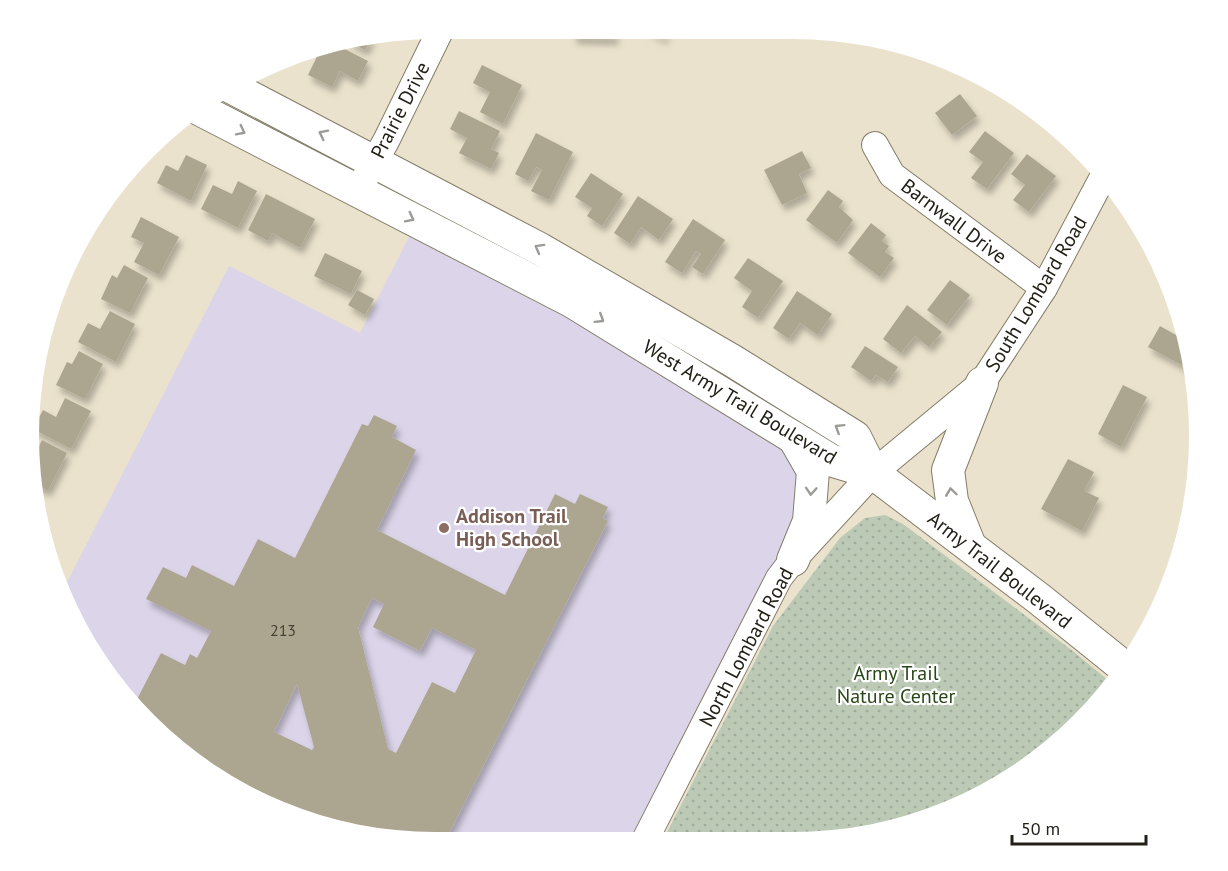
<svg xmlns="http://www.w3.org/2000/svg" width="1228" height="871" font-family="'PT Sans',sans-serif">
<style>
.education{fill:#dcd5ea}
.green{fill:url(#green-dots)}
.building{fill:#aca590;fill-rule:evenodd;filter:url(#shadow)}
.lines{fill:none;stroke-linecap:round;stroke-linejoin:round}
.minor-casing{stroke:#847d69;stroke-width:28}
.major-casing{stroke:#847d69;stroke-width:34}
.minor{stroke:#fff;stroke-width:26}
.major{stroke:#fff;stroke-width:32}
.oneway{stroke:#9c9b97}
.education-dot{fill:#8d6e63;stroke:#fff;stroke-width:2}
.labels{text-anchor:middle;dominant-baseline:central;stroke-width:4.5;stroke-linejoin:round;paint-order:stroke}
.number-label{font-size:16px;fill:#444135}
.street-label{font-size:20px;fill:#222017;stroke:#fff}
.education-label{font-size:20px;font-weight:bold;fill:#785e54;stroke:#fff;text-anchor:start}
.park-label{font-size:20px;fill:#284617;stroke:#fff}
</style>
<defs>
<pattern id="green-dots" width="8" height="8" patternUnits="userSpaceOnUse" patternTransform="scale(1.5)"><rect width="8" height="8" fill="#bbc9b5"/><path d="M2 2h.1M6 6h.1" fill="none" stroke="#a0ac9b" stroke-width="1.8" stroke-linecap="round"/></pattern>
<filter id="shadow"><feDropShadow dx="3.5" dy="6" stdDeviation="3" flood-color="#0004"/></filter>
</defs>
<rect width="100%" height="100%" fill="#eae2cc"/>
<!-- education -->
<path class="education" d="M413 229 576 312 788 445 804 468 789 547 764 580 630 840 409 842 188 759 130 704 70 615 63 590 229 266 360 333Z"/>
<!-- green -->
<path class="green" d="M885 515 903 524 1074 652 1114 685 1061 741 972 801 846 839 663 840 773 626 840 538 865 518Z"/>
<!-- building -->
<g class="building">
<path d="M573 31 615 32V39L573 38Z"/>
<path d="M645 32 666 33 665 38Z"/>
<path d="M369 37H372L365 50 346 40Z"/>
<path d="M331 42 368 61 358 81 340 71 332 87 308 75 322 46Z"/>
<path d="M482 65 522 85 503 124 480 112 490 92 473 83Z"/>
<path d="M960 94 977 116 952 135 935 113Z"/>
<path d="M459 111 500 131 491 149 499 153 491 169 459 153 467 138 450 129Z"/>
<path d="M985 131 1014 153 987 189 971 178 983 162 969 152Z"/>
<path d="M536 133 573 152 549 200 531 191 542 170 536 167 528 181 515 174Z"/>
<path d="M802 151 811 168 799 174 807 193 782 205 764 170Z"/>
<path d="M1027 154 1056 176 1029 212 1013 200 1025 185 1011 174Z"/>
<path d="M186 155 207 165 191 201 157 183 166 165 178 171Z"/>
<path d="M591 173 623 194 602 226 587 216 592 208 575 197Z"/>
<path d="M238 181 257 191 238 228 201 209 213 185 232 194Z"/>
<path d="M828 190 843 201 839 207 853 220 837 243 806 220Z"/>
<path d="M266 194 315 219 300 248 272 233 268 241 248 230Z"/>
<path d="M638 196 673 219 659 240 641 227 630 244 614 233Z"/>
<path d="M141 217 179 237 159 275 134 262 144 243 131 237Z"/>
<path d="M693 219 725 240 703 274 692 267 701 254 696 251 682 273 665 262Z"/>
<path d="M871 223 886 235 882 241 889 246 885 252 894 258 880 277 848 253Z"/>
<path d="M325 253 362 271 351 294 314 276Z"/>
<path d="M748 258 783 281 758 318 742 307 752 291 734 278Z"/>
<path d="M124 265 148 278 130 313 101 299 112 275 117 278Z"/>
<path d="M950 280 970 295 947 325 927 310Z"/>
<path d="M357 290 374 299 365 315 348 305Z"/>
<path d="M797 291 832 314 818 335 800 323 789 339 773 328Z"/>
<path d="M907 305 942 332 929 347 915 336 901 353 883 339Z"/>
<path d="M110 311 135 324 116 362 78 342 88 323 100 329Z"/>
<path d="M1182 324 1192 364 1189 369 1148 347 1160 326 1176 335Z"/>
<path d="M865 346 898 367 888 382 876 375 871 381 851 367Z"/>
<path d="M79 351 103 364 85 399 56 385 67 362 72 364Z"/>
<path d="M1123 385 1147 397 1121 447 1098 434Z"/>
<path d="M65 398 91 411 71 449 33 429 43 410 56 417Z"/>
<path d="M374 415 397 426 392 437 416 450 377 530 505 595 555 494 575 504 580 494 608 507 603 518 608 521 445 841 409 842 330 829 256 801 188 759 129 703 134 705 161 653 185 665 190 654 197 658 211 631 146 599 163 567 186 578 192 565 234 586 258 539 295 558 362 424 368 426ZM372 598 384 604 373 627 420 651 432 628 476 650 455 693 432 682 396 753 388 749 358 627ZM297 684 314 747 312 750 274 732Z"/>
<path d="M42 440 67 453 48 491 32 483V460Z"/>
<path d="M1068 459 1094 472 1084 491 1099 498 1082 531 1041 509Z"/>
</g>
<g class="lines">
<!-- minor casing -->
<g class="minor-casing">
<g id="minor">
<path d="M875 145 892 175 1044 288"/>
<path d="M365 178 386 141 441 29"/>
<path d="M645 840 779 578 793 560 873 473 982 383 1044 288 1104 175"/>
</g>
</g>
<!-- major casing -->
<g class="major-casing">
<g id="major">
<path d="M231 87 540 249 733 361 855 437 873 473"/>
<path d="M197 108 573 302 830 460 873 473 1038 598 1125 668"/>
<path d="M970 546 952 501 948 470 982 383"/>
<path d="M793 560 809 521 813 471 794 438"/>
</g>
</g>
<!-- minor -->
<use href="#minor" class="minor"/>
<!-- major -->
<use href="#major" class="major"/>
</g>
<!-- one-way arrows -->
<defs><path id="oneway-chevron" d="M-2-3.5L2.5 0L-2 3.5" fill="none" stroke-width="1.6" stroke-linecap="round" stroke-linejoin="round" transform="scale(1.5)"/></defs>
<g class="oneway">
<use href="#oneway-chevron" transform="translate(241 131) rotate(27)"/>
<use href="#oneway-chevron" transform="translate(323 134) rotate(-153)"/>
<use href="#oneway-chevron" transform="translate(410 218) rotate(27)"/>
<use href="#oneway-chevron" transform="translate(539 248) rotate(-151)"/>
<use href="#oneway-chevron" transform="translate(600 319) rotate(32)"/>
<use href="#oneway-chevron" transform="translate(839 428) rotate(-148)"/>
<use href="#oneway-chevron" transform="translate(811 491) rotate(94)"/>
<use href="#oneway-chevron" transform="translate(951 492) rotate(-98)"/>
</g>
<!-- markers -->
<circle class="education-dot" cx="444" cy="528" r="6"/>
<g class="labels">
<!-- number labels -->
<g class="number-label">
<text x="283" y="630">213</text>
</g>
<!-- street labels -->
<g class="street-label">
<text transform="translate(400 110) rotate(-63)">Prairie Drive</text>
<text transform="translate(954 221) rotate(37)">Barnwall Drive</text>
<text transform="translate(1036 294) rotate(-59)">South Lombard Road</text>
<text transform="translate(740 402) rotate(31)">West Army Trail Boulevard</text>
<text transform="translate(1000 570) rotate(38)">Army Trail Boulevard</text>
<text transform="translate(746 647) rotate(-62)">North Lombard Road</text>
</g>
<!-- education labels -->
<g class="education-label">
<text x="456" y="516">Addison Trail<tspan x="456" dy="23">High School</tspan></text>
</g>
<!-- park labels -->
<g class="park-label">
<text x="896" y="673">Army Trail<tspan x="896" dy="23">Nature Center</tspan></text>
</g>
</g>
<!-- crop -->
<path d="M0 0H1228V871H0ZM435 39H793A396 396 0 0 1 1189 435V436A396 396 0 0 1 793 832H435A396 396 0 0 1 39 436V435A396 396 0 0 1 435 39Z" fill="#fff" fill-rule="evenodd"/>
<!-- scale -->
<path d="M1012 835v9h134v-9" fill="none" stroke="#222017" stroke-width="3"/>
<text x="1021" y="835" font-size="18" fill="#222017" stroke="#ffffff" stroke-width="4.5" paint-order="stroke">50 m</text>
</svg>
